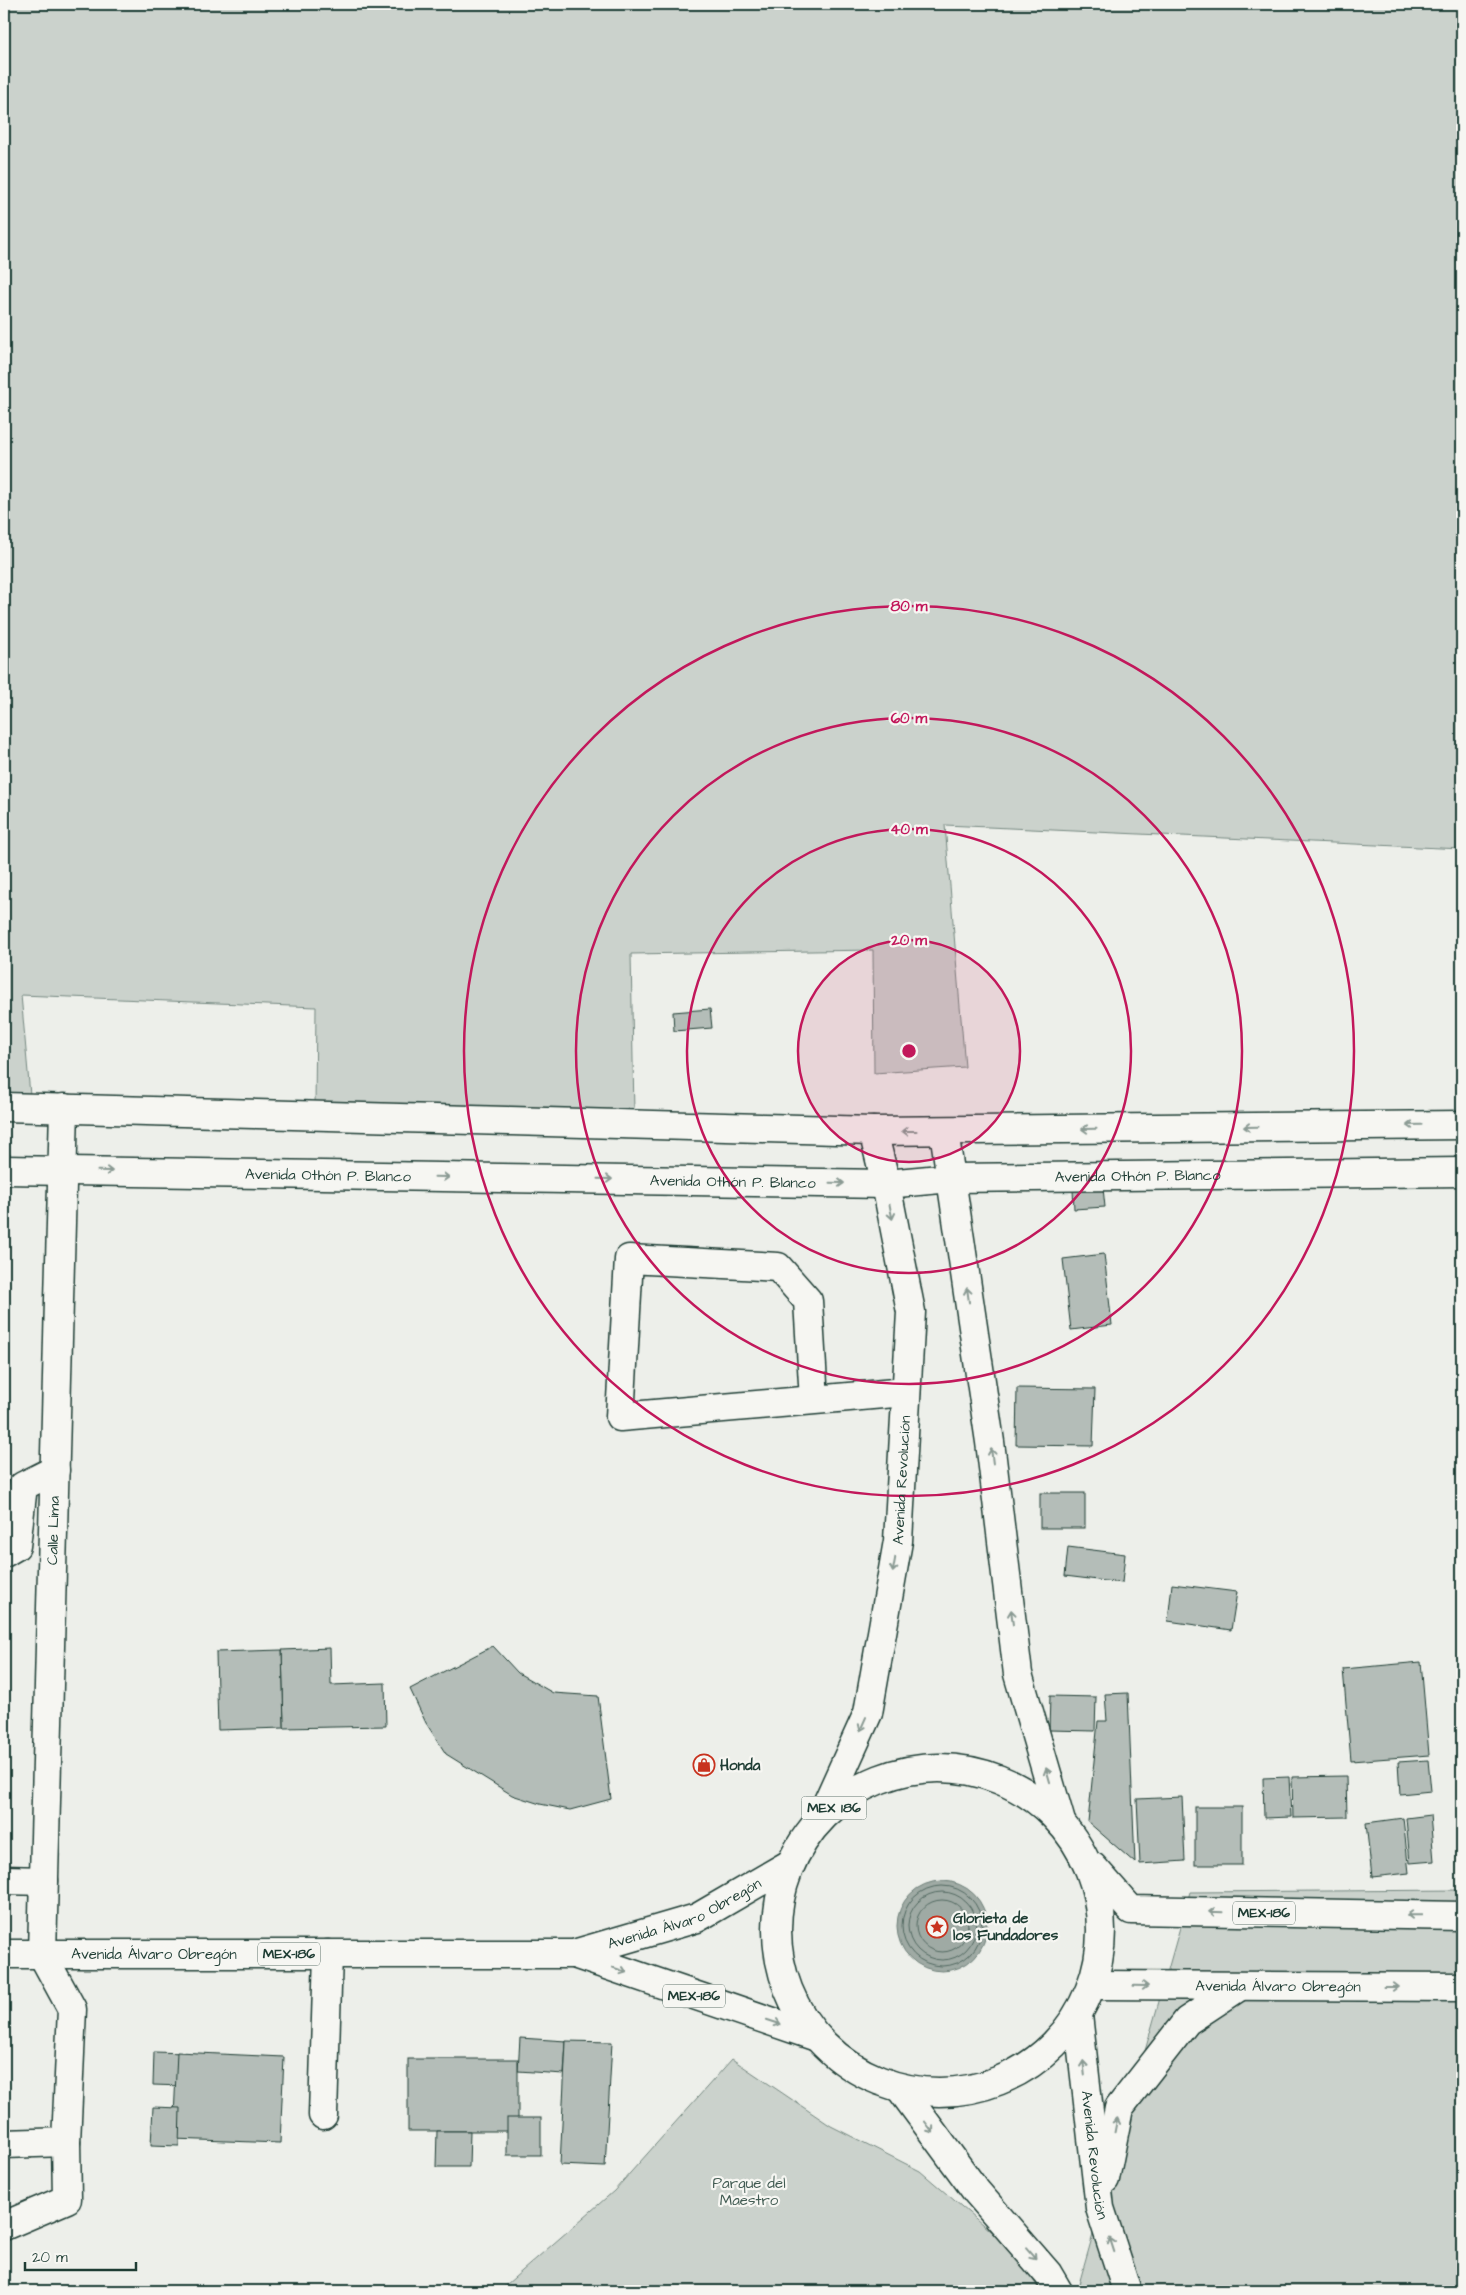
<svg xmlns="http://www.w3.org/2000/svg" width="1466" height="2295" font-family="'Architects Daughter',sans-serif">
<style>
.green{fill:#cbd2cc;stroke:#758880}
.water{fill:#9faaa4;stroke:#6c7e77}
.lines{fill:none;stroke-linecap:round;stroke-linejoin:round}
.shore{stroke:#526961;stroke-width:1}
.building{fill:#b4bdb8;stroke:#1f3d34}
.minor-casing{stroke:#1f3d34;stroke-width:31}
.major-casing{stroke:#1f3d34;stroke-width:31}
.minor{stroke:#f6f6f2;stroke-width:28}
.major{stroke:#f6f6f2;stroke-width:28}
.oneway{stroke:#8a9a93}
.ring{fill:none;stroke:#c2185b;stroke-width:2.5}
.labels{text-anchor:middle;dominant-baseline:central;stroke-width:4.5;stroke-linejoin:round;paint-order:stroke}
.shield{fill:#f6f6f2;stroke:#60746d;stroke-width:1}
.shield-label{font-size:14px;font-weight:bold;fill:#1f3d34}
.street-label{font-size:15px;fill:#1f3d34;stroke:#f6f6f2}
.poi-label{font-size:15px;font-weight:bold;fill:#1f3d34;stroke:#f6f6f2;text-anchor:start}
.park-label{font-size:15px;fill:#415b52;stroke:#f6f6f2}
.centre{fill:#c2185b;stroke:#f6f6f2;stroke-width:2.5}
.ring-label{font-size:15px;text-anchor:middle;font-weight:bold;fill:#c2185b;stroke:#f6f6f2;stroke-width:4.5;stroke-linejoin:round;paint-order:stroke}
</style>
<rect width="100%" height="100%" fill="#edefea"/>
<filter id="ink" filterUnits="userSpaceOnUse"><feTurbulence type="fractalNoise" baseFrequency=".02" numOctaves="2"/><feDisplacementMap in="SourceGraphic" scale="10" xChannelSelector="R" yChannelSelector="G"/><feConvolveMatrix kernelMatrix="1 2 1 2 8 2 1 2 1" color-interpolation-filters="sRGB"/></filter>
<g filter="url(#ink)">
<!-- green -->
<g class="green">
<path d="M4 4H1462V849L945 825 965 1067 874 1073 873 950 631 954 634 1113 315 1109 316 1007 21 995 30 1095 4 1094Z"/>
<path d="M1462 1890V2291H1077L1190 1892Z"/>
<path d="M732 2059 831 2126 920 2171 1017 2254 1040 2291H499L614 2191Z"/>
</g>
<!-- water -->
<circle class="water" cx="942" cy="1926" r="45"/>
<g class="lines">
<!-- shore -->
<g class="shore">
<circle cx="942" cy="1926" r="40"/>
<circle cx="942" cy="1926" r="34"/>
<circle cx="942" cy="1926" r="26"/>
</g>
</g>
<!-- building -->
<g class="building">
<path d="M710 1009 712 1028 674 1031 673 1012Z"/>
<path d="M1103 1188 1105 1207 1074 1209 1073 1190Z"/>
<path d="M1104 1254 1112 1325 1071 1330 1063 1259Z"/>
<path d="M1017 1388 1095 1389 1093 1446 1016 1445Z"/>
<rect x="1040" y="1493" width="45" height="35"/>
<path d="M1068 1547 1125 1554 1122 1583 1065 1576Z"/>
<path d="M1172 1584 1237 1592 1231 1630 1168 1621Z"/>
<path d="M493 1646 518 1673 553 1693 598 1696 611 1799 570 1810 540 1804 512 1795 446 1754 426 1723 410 1689Z"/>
<path d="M330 1648 331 1685 385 1683 386 1726 284 1728 282 1650Z"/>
<path d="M282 1650 284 1728 218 1730 216 1652Z"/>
<path d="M1421 1662 1429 1755 1351 1761 1343 1669Z"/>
<path d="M1128 1693 1135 1863 1088 1822 1098 1721H1107L1105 1694Z"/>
<path d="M1050 1696 1096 1697 1095 1731 1049 1730Z"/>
<path d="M1428 1760 1431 1791 1400 1794 1398 1762Z"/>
<path d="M1346 1776 1347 1817 1293 1818 1292 1777Z"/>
<path d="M1289 1777 1291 1817 1264 1818 1263 1778Z"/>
<path d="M1182 1797 1185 1861 1140 1864 1137 1799Z"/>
<rect x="1195" y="1807" width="47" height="58"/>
<path d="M1430 1815 1434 1861 1410 1863 1406 1818Z"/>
<path d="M1403 1818 1409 1873 1372 1877 1366 1823Z"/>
<path d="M520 2038 566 2041 564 2074 518 2071Z"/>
<path d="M566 2041 612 2042 605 2167 560 2165Z"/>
<path d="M154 2052 185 2053 183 2086 153 2085Z"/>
<path d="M177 2052 284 2057 280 2143 173 2139Z"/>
<rect x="408" y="2059" width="110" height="72"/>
<path d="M153 2107 180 2108 179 2146 151 2145Z"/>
<rect x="507" y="2118" width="34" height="37"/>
<path d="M437 2131H470L469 2167H436Z"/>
</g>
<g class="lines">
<!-- minor casing -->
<g class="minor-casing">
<g id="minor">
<path d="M4 1107 873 1131 1462 1125"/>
<path d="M944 1131 990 1442 1018 1674 1061 1822"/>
<path id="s1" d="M4 1170 886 1184 951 1178 1462 1172"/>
<path d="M814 1400 808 1301 778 1267 629 1259 620 1417 906 1392"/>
<path d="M4 1553 16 1546 23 1486 55 1470"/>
<path id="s2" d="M820 1819 868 1713 898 1541 911 1312 886 1184 873 1131"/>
<path d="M4 1880 44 1881"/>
<path d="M323 2115 328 1954"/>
<path d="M4 2144 66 2142"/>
<path id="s3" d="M4 2226 67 2199 66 2142 72 2009 42 1954 64 1108"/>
</g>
</g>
<!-- major casing -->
<g class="major-casing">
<g id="major">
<circle cx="939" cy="1930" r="162"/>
<path d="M1093 1867 1131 1910 1462 1916"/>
<path id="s4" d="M4 1954H574L697 1918 790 1864"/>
<path d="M574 1954 814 2036"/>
<path id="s5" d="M1093 1985 1462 1987"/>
<path id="s6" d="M1078 2015 1100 2208 1127 2291"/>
<path d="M900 2088 976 2191 1048 2274 1058 2291"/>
<path d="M1105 2179 1119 2108 1187 2021 1237 1988"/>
</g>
</g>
<!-- minor -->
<use href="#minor" class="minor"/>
<!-- major -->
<use href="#major" class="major"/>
</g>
<!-- one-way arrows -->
<defs><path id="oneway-shaft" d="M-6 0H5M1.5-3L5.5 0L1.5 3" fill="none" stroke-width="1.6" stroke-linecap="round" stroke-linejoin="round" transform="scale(1.25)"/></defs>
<g class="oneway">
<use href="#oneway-shaft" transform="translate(1414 1125) rotate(179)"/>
<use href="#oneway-shaft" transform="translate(1251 1127) rotate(179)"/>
<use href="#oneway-shaft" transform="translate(1089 1129) rotate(179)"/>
<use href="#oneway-shaft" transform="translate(909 1131) rotate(-180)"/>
<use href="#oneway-shaft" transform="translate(105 1171) rotate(1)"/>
<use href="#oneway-shaft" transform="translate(442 1177) rotate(1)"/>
<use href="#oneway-shaft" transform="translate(605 1179) rotate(1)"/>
<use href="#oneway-shaft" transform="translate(837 1183) rotate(1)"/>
<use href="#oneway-shaft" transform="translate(891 1212) rotate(79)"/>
<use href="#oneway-shaft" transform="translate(968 1295) rotate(-98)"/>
<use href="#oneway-shaft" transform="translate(992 1456) rotate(-97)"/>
<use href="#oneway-shaft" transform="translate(894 1565) rotate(100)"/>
<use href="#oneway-shaft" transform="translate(1012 1617) rotate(-97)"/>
<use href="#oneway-shaft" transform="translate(863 1724) rotate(114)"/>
<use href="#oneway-shaft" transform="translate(1048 1775) rotate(-106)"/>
<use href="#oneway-shaft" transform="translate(1216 1912) rotate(-178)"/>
<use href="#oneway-shaft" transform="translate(1414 1915) rotate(-179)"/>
<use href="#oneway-shaft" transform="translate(620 1970) rotate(19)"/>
<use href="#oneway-shaft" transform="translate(1141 1986) rotate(1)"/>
<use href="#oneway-shaft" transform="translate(1391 1987)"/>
<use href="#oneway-shaft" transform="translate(774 2022) rotate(18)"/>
<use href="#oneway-shaft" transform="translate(1084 2068) rotate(-96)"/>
<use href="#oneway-shaft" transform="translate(1116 2125) rotate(-79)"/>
<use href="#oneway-shaft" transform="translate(929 2127) rotate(53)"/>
<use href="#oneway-shaft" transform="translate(1112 2245) rotate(-108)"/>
<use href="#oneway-shaft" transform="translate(1031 2254) rotate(49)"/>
</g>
</g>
<!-- distance rings -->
<circle cx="909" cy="1051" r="111" fill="#c2185b" fill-opacity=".12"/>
<g class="ring">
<circle cx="909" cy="1051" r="111"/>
<circle cx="909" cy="1051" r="222"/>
<circle cx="909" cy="1051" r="333"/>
<circle cx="909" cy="1051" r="445"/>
</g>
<!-- icons -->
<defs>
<g id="shop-ring" transform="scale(1.125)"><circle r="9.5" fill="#f6f6f2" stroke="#c8321e" stroke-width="1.5"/><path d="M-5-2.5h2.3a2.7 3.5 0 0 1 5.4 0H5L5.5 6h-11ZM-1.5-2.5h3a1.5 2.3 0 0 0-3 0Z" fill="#c8321e"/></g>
<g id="sight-ring" transform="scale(1.125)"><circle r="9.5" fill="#f6f6f2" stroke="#c8321e" stroke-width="1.5"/><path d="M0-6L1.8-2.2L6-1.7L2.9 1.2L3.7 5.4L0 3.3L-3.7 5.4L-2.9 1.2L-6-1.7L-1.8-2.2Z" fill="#c8321e"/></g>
</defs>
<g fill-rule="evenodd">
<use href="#shop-ring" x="704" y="1765"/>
<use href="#sight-ring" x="937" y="1927"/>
</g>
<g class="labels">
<!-- shield labels -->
<g class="shield">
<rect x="801.5" y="1796.5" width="65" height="23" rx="4"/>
<rect x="1233" y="1901.5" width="62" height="23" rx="4"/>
<rect x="258" y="1942.5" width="62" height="23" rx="4"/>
<rect x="663" y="1984.5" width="62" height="23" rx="4"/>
</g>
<g class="shield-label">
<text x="834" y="1808">MEX 186</text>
<text x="1264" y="1913">MEX-186</text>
<text x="289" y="1954">MEX-186</text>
<text x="694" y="1996">MEX-186</text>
</g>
<!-- street labels -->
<g class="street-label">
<text stroke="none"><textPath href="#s1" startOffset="324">Avenida Othón P. Blanco</textPath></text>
<text stroke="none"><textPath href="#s1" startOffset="1134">Avenida Othón P. Blanco</textPath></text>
<text stroke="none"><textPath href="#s1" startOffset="729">Avenida Othón P. Blanco</textPath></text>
<text stroke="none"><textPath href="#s2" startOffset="352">Avenida Revolución</textPath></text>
<text stroke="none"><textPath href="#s3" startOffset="745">Calle Lima</textPath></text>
<text stroke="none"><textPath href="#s4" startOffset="688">Avenida Álvaro Obregón</textPath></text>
<text stroke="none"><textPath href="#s4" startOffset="150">Avenida Álvaro Obregón</textPath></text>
<text stroke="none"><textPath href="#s5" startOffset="185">Avenida Álvaro Obregón</textPath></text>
<text stroke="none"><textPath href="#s6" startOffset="141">Avenida Revolución</textPath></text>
</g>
<!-- poi labels -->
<g class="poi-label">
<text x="720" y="1765">Honda</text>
<text x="953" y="1918">Glorieta de<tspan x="953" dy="17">los Fundadores</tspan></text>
</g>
<!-- park labels -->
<g class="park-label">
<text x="749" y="2183">Parque del<tspan x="749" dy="17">Maestro</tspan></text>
</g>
</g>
<circle cx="909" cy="1051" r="8" class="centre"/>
<g class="ring-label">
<text x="909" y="611">80 m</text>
<text x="909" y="723">60 m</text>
<text x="909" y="834">40 m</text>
<text x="909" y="945">20 m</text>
</g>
<!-- margin -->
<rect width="1466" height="2295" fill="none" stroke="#f6f6f2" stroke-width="20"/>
<rect x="10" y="10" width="1446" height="2275" fill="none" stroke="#1f3d34" stroke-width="2" filter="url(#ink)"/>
<!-- scale -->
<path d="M25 2262v8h111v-8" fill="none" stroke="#1f3d34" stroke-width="2.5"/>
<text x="32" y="2262" font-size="15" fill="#1f3d34" stroke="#f6f6f2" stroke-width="4" paint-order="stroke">20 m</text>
</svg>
